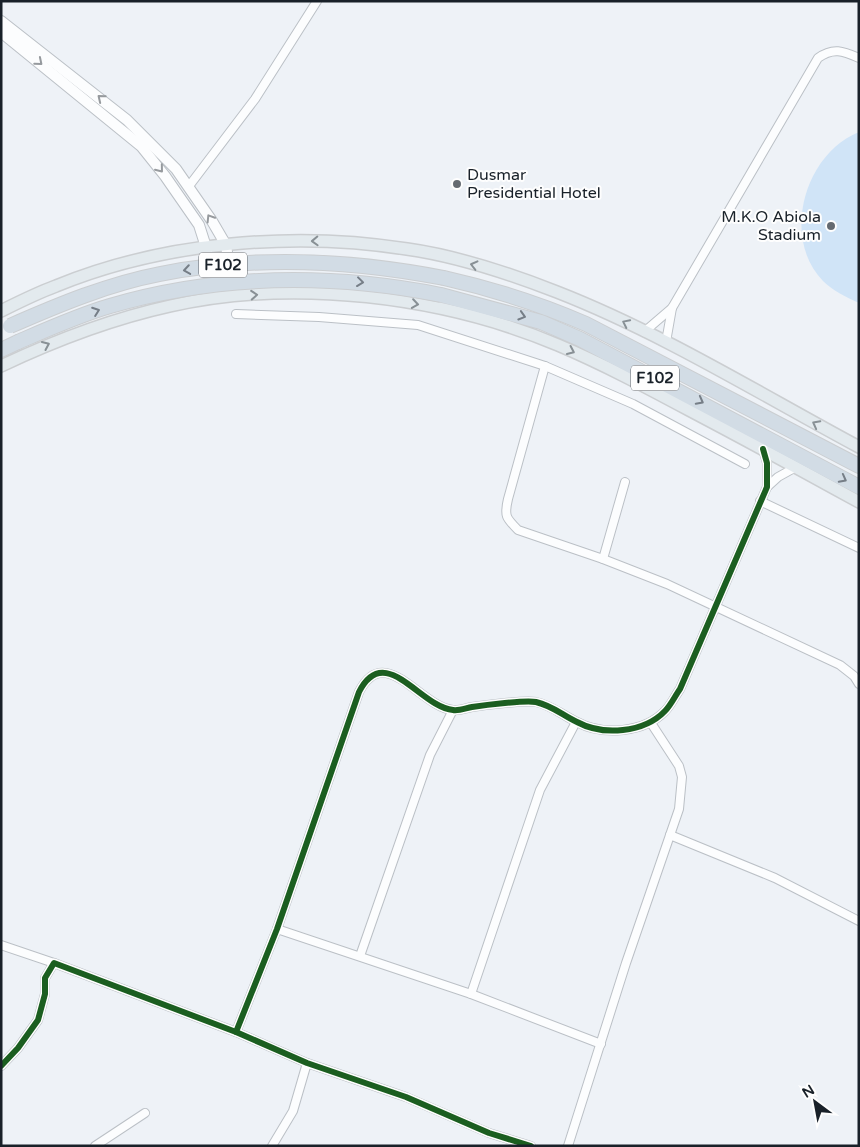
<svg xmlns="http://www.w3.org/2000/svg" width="860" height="1147" font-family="'Varela Round',sans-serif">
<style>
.green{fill:#d0e4f7}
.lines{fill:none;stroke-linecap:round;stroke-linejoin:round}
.street-casing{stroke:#bbc0c6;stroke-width:10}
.secondary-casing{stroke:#bbc0c6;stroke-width:12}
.primary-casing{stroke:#cbced1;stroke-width:14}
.highway-casing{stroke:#cbced1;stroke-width:16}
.street{stroke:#fcfdfe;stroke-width:8}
.secondary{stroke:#fcfdfe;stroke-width:10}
.primary{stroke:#e3eaee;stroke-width:11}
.highway{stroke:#d2dce5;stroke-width:14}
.highway-bridge-casing{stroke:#cbced1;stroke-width:16;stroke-linecap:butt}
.highway-bridge{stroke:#d2dce5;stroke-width:14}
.cycleway-casing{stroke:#fefefe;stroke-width:9}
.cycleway{stroke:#1b5e20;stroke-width:6}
.oneway{stroke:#969a9e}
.oneway2{stroke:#889095}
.oneway3{stroke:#767e87}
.poi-dot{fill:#646a71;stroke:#fefefe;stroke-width:2}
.labels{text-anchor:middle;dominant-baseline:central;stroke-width:4;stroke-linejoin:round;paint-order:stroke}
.shield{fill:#fefefe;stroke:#5e6369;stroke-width:1}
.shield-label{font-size:15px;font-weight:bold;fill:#192129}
.poi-label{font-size:16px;fill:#192129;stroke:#fefefe;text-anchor:start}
</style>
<rect width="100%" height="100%" fill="#eef2f7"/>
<!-- green -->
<path class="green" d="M859 132V303C846 297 833 291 823 281 781 238 804 154 859 132Z"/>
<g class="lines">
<!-- street casing -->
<g class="street-casing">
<g id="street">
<path d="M189 186 255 99 317 1"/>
<path d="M236 314 319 317 418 325 545 366 633 404 745 464"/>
<path d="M644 332 672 308 818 58C833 47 843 51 859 58"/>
<path d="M666 342 672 308"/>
<path d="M545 366 508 499C504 516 506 518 518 530L603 559 667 584 840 665 854 676 859 684"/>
<path d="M767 487 778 477 796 467"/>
<path d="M760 501 859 548"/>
<path d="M603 559 625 482"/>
<path d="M670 835 775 878 859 921"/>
<path d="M277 929 471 994 601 1044"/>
<path d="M1 945 54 963"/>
<path d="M360 956 430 755 453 710"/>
<path d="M471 994 540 790 576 722"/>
<path d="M236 1032 277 929 359 692C385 641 420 707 453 710 459 711 466 708 472 707 485 705 525 700 536 702 553 706 562 715 577 722 603 736 644 733 665 711 671 705 675 696 680 689L767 487V463L763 449"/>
<path d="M1 1066 18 1048 38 1020 45 994V978L54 963 236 1032 307 1063 406 1097 489 1133 531 1146"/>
<path d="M95 1146 145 1113"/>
<path d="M272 1146 293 1111 307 1063"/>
<path d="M568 1146 626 963 679 809 682 777 679 766 651 723"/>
</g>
</g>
<!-- secondary casing -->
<g class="secondary-casing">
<g id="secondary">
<path d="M1 21 127 120 176 169 212 221 226 245 232 288"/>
<path d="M1 32 141 146 165 176 199 225 206 247 213 291"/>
</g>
</g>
<!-- primary casing -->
<g class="primary-casing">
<g id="primary">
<path d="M1 311C19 302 37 293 56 286 163 242 294 231 407 249 457 256 511 274 557 292 662 333 760 394 859 447"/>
<path d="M1 366C56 340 111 319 170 306 293 278 442 296 558 345 603 364 646 387 689 410 746 440 803 471 859 502"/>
</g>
</g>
<!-- highway casing -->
<g class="highway-casing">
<g id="highway">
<path d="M444 278C493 289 540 304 586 324L859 466"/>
<path d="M441 295 541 322 580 339 859 487"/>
<path d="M1 350 18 342"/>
</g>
</g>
<!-- street -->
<use href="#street" class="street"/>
<!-- secondary -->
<use href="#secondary" class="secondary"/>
<!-- primary -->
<use href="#primary" class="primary"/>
<!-- highway -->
<use href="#highway" class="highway"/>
<!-- highway-bridge casing -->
<g class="highway-bridge-casing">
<g id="highway-bridge">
<path d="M10 326C58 305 108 284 160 274 254 255 351 260 444 278"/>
<path d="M18 342C48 329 79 315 110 306 220 274 330 273 441 295"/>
</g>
</g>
<!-- highway-bridge -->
<use href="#highway-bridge" class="highway-bridge"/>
<!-- cycleway casing -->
<g class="cycleway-casing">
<g id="cycleway">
<path d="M236 1032 277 929 359 692C385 641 420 707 453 710 459 711 466 708 472 707 485 705 525 700 536 702 553 706 562 715 577 722 603 736 644 733 665 711 671 705 675 696 680 689L767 487V463L763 449"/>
<path d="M1 1066 18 1048 38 1020 45 994V978L54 963 236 1032 307 1063 406 1097 489 1133 531 1146"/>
</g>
</g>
<!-- cycleway -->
<use href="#cycleway" class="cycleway"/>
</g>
<!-- one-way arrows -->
<defs><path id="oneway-chevron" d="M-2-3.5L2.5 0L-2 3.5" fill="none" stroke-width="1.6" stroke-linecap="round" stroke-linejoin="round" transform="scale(1.25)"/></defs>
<g class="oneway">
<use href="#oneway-chevron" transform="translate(39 62) rotate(40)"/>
<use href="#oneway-chevron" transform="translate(101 98) rotate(-141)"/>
<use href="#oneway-chevron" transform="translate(160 169) rotate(51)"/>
<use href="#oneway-chevron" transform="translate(210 218) rotate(-122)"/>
</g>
<g class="oneway2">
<use href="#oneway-chevron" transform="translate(315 241) rotate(178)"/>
<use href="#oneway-chevron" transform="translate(474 265) rotate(-166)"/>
<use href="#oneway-chevron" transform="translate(254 295) rotate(-4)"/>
<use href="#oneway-chevron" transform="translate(415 304) rotate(8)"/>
<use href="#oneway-chevron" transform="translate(626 323) rotate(-154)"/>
<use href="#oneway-chevron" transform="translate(46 345) rotate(-24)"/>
<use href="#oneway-chevron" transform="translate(571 351) rotate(25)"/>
<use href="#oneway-chevron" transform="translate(816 424) rotate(-152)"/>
</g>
<g class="oneway3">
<use href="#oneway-chevron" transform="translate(187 270) rotate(171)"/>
<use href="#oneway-chevron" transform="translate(360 282) rotate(7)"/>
<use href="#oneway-chevron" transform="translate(96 311) rotate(-20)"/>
<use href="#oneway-chevron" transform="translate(522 316) rotate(17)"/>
<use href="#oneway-chevron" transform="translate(700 401) rotate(28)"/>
<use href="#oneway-chevron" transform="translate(843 479) rotate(28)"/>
</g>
<!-- markers -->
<g class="poi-dot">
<circle cx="457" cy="184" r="5"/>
<circle cx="831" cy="226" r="5"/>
</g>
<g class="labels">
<!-- shield labels -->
<g class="shield">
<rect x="199" y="252.5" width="48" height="25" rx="4"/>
<rect x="631" y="365.5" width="48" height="25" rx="4"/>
</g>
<g class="shield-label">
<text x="223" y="265">F102</text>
<text x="655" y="378">F102</text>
</g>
<!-- poi labels -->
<g class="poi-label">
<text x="467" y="175">Dusmar<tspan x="467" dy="18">Presidential Hotel</tspan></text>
<text x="821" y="217" text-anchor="end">M.K.O Abiola<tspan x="821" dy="18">Stadium</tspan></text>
</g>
</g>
<!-- border -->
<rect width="860" height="1147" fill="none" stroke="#192129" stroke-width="5"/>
<!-- north arrow -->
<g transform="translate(815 1102) rotate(328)" stroke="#fefefe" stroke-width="4" paint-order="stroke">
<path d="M0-4L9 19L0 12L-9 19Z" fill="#192129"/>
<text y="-8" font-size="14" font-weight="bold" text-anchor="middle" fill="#192129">N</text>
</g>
</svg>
